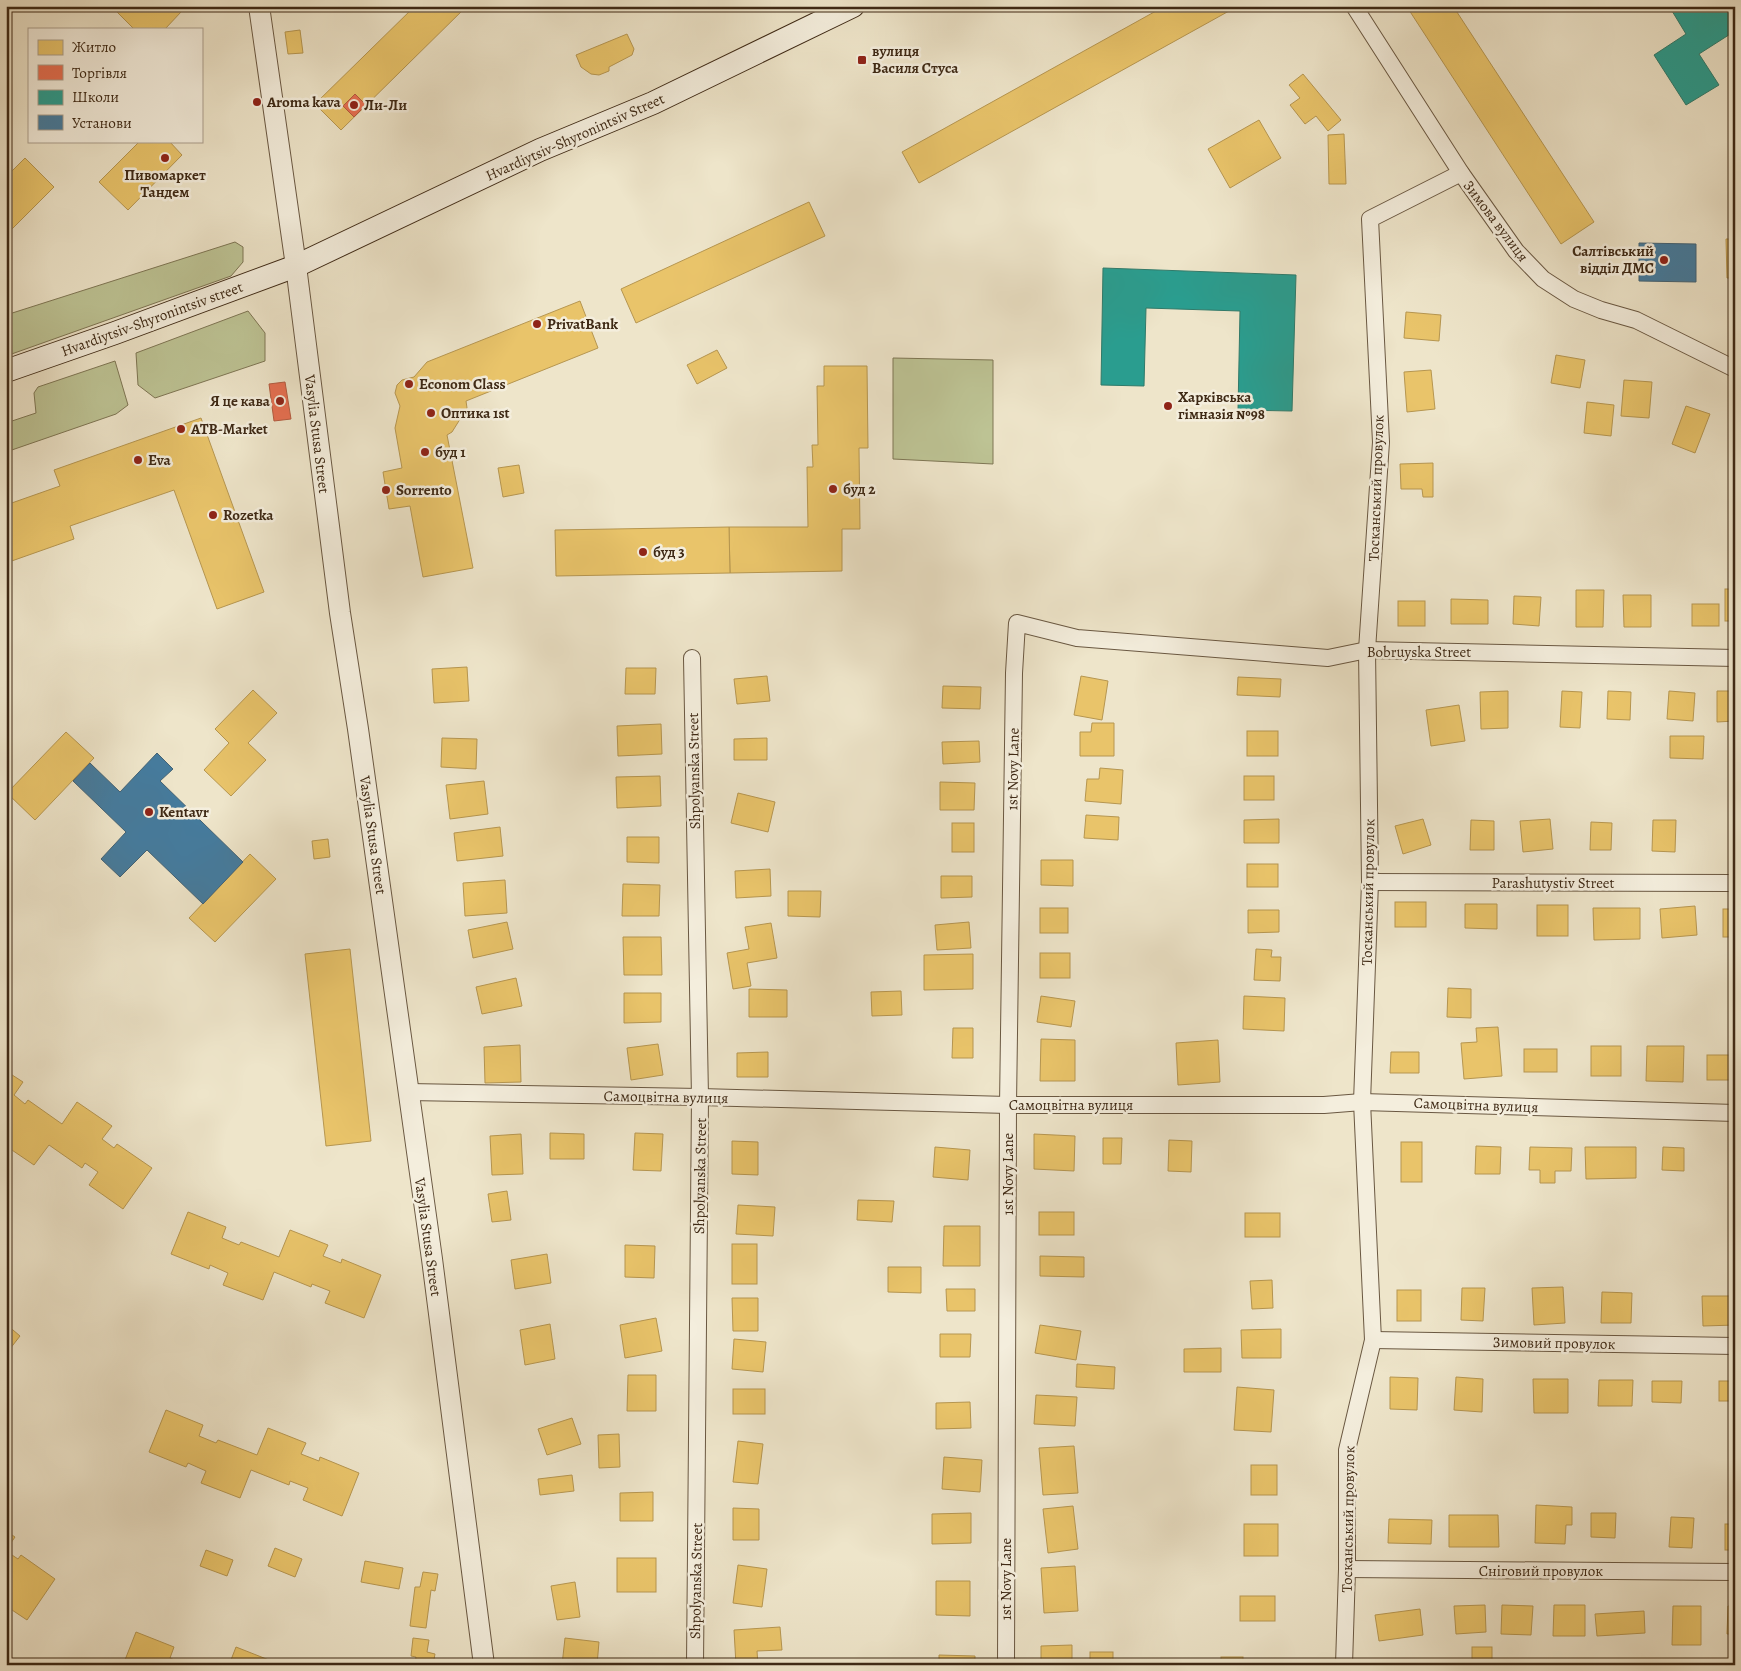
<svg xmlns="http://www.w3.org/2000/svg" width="1741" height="1671" font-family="Alegreya,serif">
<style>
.green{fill:#bdc394;stroke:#7e7654}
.homes{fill:#e9c46a;stroke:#b69650}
.shops{fill:#e76f51;stroke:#b45a3f}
.schools{fill:#2a9d8f;stroke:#307a6a}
.public{fill:#457b9d;stroke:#436274}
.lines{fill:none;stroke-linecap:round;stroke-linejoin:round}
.minor-casing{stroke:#6a5842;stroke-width:18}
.tertiary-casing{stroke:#6a5842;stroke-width:22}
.secondary-casing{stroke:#3e2915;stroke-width:24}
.minor{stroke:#f4eedd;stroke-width:16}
.tertiary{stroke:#f4eedd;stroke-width:20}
.secondary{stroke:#f4eedd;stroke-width:22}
.poi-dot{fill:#8f2418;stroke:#f4eedd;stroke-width:2}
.labels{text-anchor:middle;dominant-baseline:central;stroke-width:5;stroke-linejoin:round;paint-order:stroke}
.poi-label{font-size:15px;font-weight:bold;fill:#3e2915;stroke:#f4eedd;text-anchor:start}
.street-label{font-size:15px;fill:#3e2915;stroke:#f4eedd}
</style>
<rect width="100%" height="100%" fill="#eee5ca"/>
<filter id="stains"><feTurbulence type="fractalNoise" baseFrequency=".004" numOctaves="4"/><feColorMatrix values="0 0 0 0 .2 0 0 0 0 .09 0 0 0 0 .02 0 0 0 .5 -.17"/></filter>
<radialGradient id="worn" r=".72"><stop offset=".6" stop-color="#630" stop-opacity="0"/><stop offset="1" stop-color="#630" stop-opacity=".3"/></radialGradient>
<!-- green -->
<g class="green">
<path d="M235 242 243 247V262L231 276 6 356V315Z"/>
<path d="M248 311 265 333V361L155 398 138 385 136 353Z"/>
<path d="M893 358 993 360V464L893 459Z"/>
<path d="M115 361 128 405 116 414 6 452V423L36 413 34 393 38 387Z"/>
</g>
<!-- homes -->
<g class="homes">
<path d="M111 6H175L181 12 165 29H134Z"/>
<path d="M415 6H467L341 130 315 104Z"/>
<path d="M1165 6H1238L919 183 902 152Z"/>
<path d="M1415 6H1453L1594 222 1561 244 1409 10Z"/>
<path d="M300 30 303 53 288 54 285 32Z"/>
<path d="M627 34 634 49 632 55 609 67V71L599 75 591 74 581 67 576 55Z"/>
<path d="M1303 74 1341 120 1328 131 1316 116 1305 124 1290 105 1300 98 1289 85Z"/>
<path d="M1259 120 1281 158 1230 188 1208 149Z"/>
<path d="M1344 134 1346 184H1329L1328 135Z"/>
<path d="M140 141H169L182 155 128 210 99 182Z"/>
<path d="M25 158 54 187 6 235V177Z"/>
<path d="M809 202 825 236 636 323 621 289Z"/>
<path d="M1726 239H1735V278H1727Z"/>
<path d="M580 301 598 348 466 401 467 408 452 432 447 435 473 568 423 577 410 506 389 509 383 472 402 468 395 428 400 406 395 393 397 385 402 380 414 377 427 362Z"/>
<path d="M1406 312 1441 315 1439 341 1404 338Z"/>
<path d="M717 350 727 368 697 384 687 365Z"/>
<path d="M1556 355 1585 360 1580 388 1551 383Z"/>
<path d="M824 366H867L868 448H859L860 529H842V571L730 573 729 527H808L807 467H813L812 445H818L817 386H824Z"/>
<path d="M1431 370 1435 409 1407 412 1404 372Z"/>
<path d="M1624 380 1652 382 1649 418 1621 416Z"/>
<path d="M1587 402 1614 405 1611 436 1584 433Z"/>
<path d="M1686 406 1710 414 1695 453 1672 444Z"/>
<path d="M201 418 264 592 217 609 174 490 70 526 74 539 6 563V505L60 486 54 470Z"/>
<path d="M1433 463V497H1423L1422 489H1401L1400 464Z"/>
<path d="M519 465 524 493 503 497 498 468Z"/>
<path d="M729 527 730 573 556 576 555 530Z"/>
<rect x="1725" y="589" width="10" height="32"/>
<path d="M1576 590H1604L1603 627H1576Z"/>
<path d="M1623 595H1651V627H1624Z"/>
<path d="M1514 596 1541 597 1539 626 1513 624Z"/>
<path d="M1451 599 1488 600V624H1451Z"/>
<rect x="1398" y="601" width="27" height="25"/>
<rect x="1692" y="604" width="27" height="22"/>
<path d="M467 667 469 701 434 703 432 669Z"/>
<path d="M626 668H656L655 694H625Z"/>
<path d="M767 676 770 701 737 704 734 679Z"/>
<path d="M1081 676 1108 681 1102 720 1074 715Z"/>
<path d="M1238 677 1281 679 1280 697 1237 695Z"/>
<path d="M943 686 981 687 980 709 942 708Z"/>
<path d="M253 690 277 713 248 743 266 760 231 796 204 770 229 743 215 729Z"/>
<path d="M1508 691V728L1481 729 1480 692Z"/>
<path d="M1562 691 1582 692 1580 728 1560 727Z"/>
<path d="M1608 691 1631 692 1630 720 1607 719Z"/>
<path d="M1669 691 1695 693 1693 721 1667 719Z"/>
<path d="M1717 691H1735V721L1717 722Z"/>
<path d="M1459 705 1465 741 1431 746 1426 710Z"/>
<path d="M1092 723H1114V756H1080V732H1091Z"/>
<path d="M661 724 662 754 618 756 617 726Z"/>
<rect x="1247" y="731" width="31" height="25"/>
<path d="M66 732 94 758 35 820 7 793Z"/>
<path d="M1670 736H1704L1703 759 1670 758Z"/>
<path d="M442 738 477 739 476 769 441 767Z"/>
<path d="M767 738V760H734V739Z"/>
<path d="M979 741 980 762 943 764 942 742Z"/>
<path d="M1100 768 1123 770 1121 804 1085 801 1087 779H1099Z"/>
<path d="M660 776 661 806 617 808 616 777Z"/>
<rect x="1244" y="776" width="30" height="24"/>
<path d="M484 781 488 814 450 819 446 785Z"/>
<path d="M940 782 975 783 974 810H940Z"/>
<path d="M738 793 775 802 768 832 731 823Z"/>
<path d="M1086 815 1119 817 1118 840 1084 838Z"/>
<path d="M1279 819V843H1244V820Z"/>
<path d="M1423 819 1431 845 1403 854 1395 826Z"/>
<path d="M1550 819 1553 849 1523 852 1520 821Z"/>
<path d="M1471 820 1494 821V850H1470Z"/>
<path d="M1653 820H1676L1675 852 1652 851Z"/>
<path d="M1591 822 1612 823 1611 850H1590Z"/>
<rect x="952" y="823" width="22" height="29"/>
<path d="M500 827 503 856 457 861 454 833Z"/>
<path d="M627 837H659V863L627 862Z"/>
<path d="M328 839 330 857 314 859 312 841Z"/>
<path d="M250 854 276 879 215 942 189 918Z"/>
<path d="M1041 860H1073V886L1041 885Z"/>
<rect x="1247" y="864" width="31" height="23"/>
<path d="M770 869 771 896 736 898 735 871Z"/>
<path d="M941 876H972V897L941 898Z"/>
<path d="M505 880 507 913 465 916 463 883Z"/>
<path d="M623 884 660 885 659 916H622Z"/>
<path d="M788 891H821L820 917 788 916Z"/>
<rect x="1395" y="902" width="31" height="25"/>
<path d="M1465 904H1497V929L1465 928Z"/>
<rect x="1537" y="905" width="31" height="31"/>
<path d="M1695 906 1697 935 1662 938 1660 909Z"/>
<rect x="1040" y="908" width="28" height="25"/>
<path d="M1593 908H1640V939L1594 940Z"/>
<rect x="1723" y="909" width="12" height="28"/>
<path d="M1248 910H1279V932L1248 933Z"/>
<path d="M507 922 513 949 473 958 468 930Z"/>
<path d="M969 922 971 948 937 950 935 925Z"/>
<path d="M771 923 777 958 747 963 751 986 733 989 727 953 749 949 745 927Z"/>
<path d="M623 937H661L662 975H624Z"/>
<path d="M350 949 371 1141 326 1146 305 954Z"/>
<path d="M1256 949 1272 950 1271 957H1281L1280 981 1254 980Z"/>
<rect x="1040" y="953" width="30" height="25"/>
<path d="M973 954V989L924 990V955Z"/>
<path d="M516 978 522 1006 482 1014 476 987Z"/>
<path d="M1448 988 1471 989V1018L1447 1017Z"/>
<path d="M749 989 787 990V1017H749Z"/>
<path d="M901 991 902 1015 872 1016 871 992Z"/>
<path d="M624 993H661V1022L624 1023Z"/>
<path d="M1041 996 1075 1001 1071 1027 1037 1022Z"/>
<path d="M1244 996 1285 998 1284 1031 1243 1029Z"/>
<path d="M1498 1027 1502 1076 1464 1079 1461 1043 1477 1042 1476 1028Z"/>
<path d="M953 1028H973V1058H952Z"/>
<path d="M1041 1039 1075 1040V1081H1040Z"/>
<path d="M1218 1040 1220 1082 1178 1085 1176 1043Z"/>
<path d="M658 1044 663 1075 631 1080 627 1048Z"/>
<path d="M520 1045 521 1082 485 1083 484 1047Z"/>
<rect x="1591" y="1046" width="30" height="30"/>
<path d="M1647 1046H1684L1683 1082 1646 1081Z"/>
<rect x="1524" y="1049" width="33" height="23"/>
<path d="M768 1052V1077H737V1053Z"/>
<path d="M1391 1052H1419V1073H1390Z"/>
<rect x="1707" y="1055" width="28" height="25"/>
<path d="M6 1071 23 1082 14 1095 25 1104 28 1100 62 1124 77 1102 112 1126 102 1139 114 1148 117 1144 152 1168 123 1209 89 1185 98 1172 85 1163 82 1168 49 1145 34 1165 6 1146V1132L9 1128 6 1127Z"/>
<path d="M550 1133 584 1134V1159H550Z"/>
<path d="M635 1133 663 1134 661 1171 633 1170Z"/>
<path d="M521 1134 523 1174 492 1175 490 1136Z"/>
<path d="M1034 1134 1075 1136 1074 1171 1034 1169Z"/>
<path d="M1103 1138H1122L1121 1164H1103Z"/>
<path d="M1169 1140 1192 1141 1191 1172 1168 1171Z"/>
<path d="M732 1141 758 1142V1175L732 1174Z"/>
<rect x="1401" y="1142" width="21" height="40"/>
<path d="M1476 1146 1501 1147 1500 1174H1475Z"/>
<path d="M935 1147 970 1150 968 1180 933 1177Z"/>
<path d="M1530 1147 1572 1148 1571 1171H1555V1183H1540V1170H1529Z"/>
<path d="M1585 1147H1636V1178L1586 1179Z"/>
<path d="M1663 1147 1684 1148V1171L1662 1170Z"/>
<path d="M507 1191 511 1220 492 1222 488 1194Z"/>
<path d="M858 1200 894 1201 892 1222 857 1220Z"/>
<path d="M738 1205 775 1207 773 1236 736 1234Z"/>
<path d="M188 1212 226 1227 222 1238 239 1245 241 1242 279 1257 290 1230 328 1245 323 1256 341 1263 342 1259 381 1275 364 1318 325 1303 330 1291 312 1284 311 1287 274 1272 263 1300 223 1285 228 1273 210 1265 209 1269 171 1254Z"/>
<rect x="1039" y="1212" width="35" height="23"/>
<rect x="1245" y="1213" width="35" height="24"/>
<path d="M944 1226H980V1266H943Z"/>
<rect x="732" y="1244" width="25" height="40"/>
<path d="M625 1245 655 1246 654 1278 625 1277Z"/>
<path d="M547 1254 551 1283 515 1289 511 1260Z"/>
<path d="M1040 1256 1084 1257V1277L1040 1276Z"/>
<path d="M888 1267H921V1293L888 1292Z"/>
<path d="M1272 1280 1273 1308 1252 1309 1250 1281Z"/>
<path d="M1563 1287 1565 1323 1534 1325 1532 1288Z"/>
<path d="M1462 1288H1485L1483 1321 1461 1320Z"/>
<path d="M946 1289H975V1311H947Z"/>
<rect x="1397" y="1290" width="24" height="31"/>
<path d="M1602 1292 1632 1293 1631 1323H1601Z"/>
<path d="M1702 1296H1735V1325L1703 1326Z"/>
<path d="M732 1298H758V1331H733Z"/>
<path d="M656 1318 662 1351 625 1358 620 1325Z"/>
<path d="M6 1324 20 1336 6 1354Z"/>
<path d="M550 1324 555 1359 525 1365 520 1330Z"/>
<path d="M1040 1325 1081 1331 1076 1360 1035 1353Z"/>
<path d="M1281 1329V1358H1242L1241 1330Z"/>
<path d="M940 1334H971L970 1357H940Z"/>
<path d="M734 1339 766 1342 763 1372 732 1369Z"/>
<path d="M1221 1348V1372H1184V1349Z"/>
<path d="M1077 1364 1115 1367 1114 1389 1076 1387Z"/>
<path d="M628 1375H656V1411H627Z"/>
<path d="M1390 1377 1418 1378 1417 1410 1390 1409Z"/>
<path d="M1456 1377 1483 1379 1482 1412 1454 1410Z"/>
<path d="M1533 1379H1568V1413H1534Z"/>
<path d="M1599 1380H1633L1632 1406H1598Z"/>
<path d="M1652 1381H1682L1681 1403 1652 1402Z"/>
<rect x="1719" y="1381" width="16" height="20"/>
<path d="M1237 1387 1274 1390 1271 1432 1234 1430Z"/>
<rect x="733" y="1389" width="32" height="25"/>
<path d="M1036 1395 1077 1397 1075 1426 1034 1424Z"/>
<path d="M970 1402 971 1428 936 1429V1403Z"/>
<path d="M166 1410 203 1425 199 1436 216 1443 218 1440 257 1455 268 1428 306 1443 301 1454 319 1461 320 1457 359 1473 342 1516 303 1500 308 1488 290 1481 289 1485 251 1470 240 1498 201 1483 206 1471 188 1463 186 1467 149 1452Z"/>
<path d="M572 1418 581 1444 547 1455 538 1429Z"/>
<path d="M619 1434 620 1467 599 1468 598 1435Z"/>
<path d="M738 1441 763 1444 758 1484 733 1482Z"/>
<path d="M1074 1446 1078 1493 1043 1495 1039 1448Z"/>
<path d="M944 1457 982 1460 980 1492 942 1489Z"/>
<rect x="1251" y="1465" width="26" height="30"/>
<path d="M572 1475 574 1491 540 1495 538 1479Z"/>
<path d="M653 1492V1521H620V1493Z"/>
<path d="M1536 1505 1572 1507V1525H1566L1565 1544 1535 1543Z"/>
<path d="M1073 1506 1078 1549 1048 1553 1043 1509Z"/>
<path d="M733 1508 759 1509V1540H733Z"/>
<path d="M971 1513V1543L932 1544V1514Z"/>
<path d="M1591 1513H1616L1615 1538 1591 1537Z"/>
<path d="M1449 1515H1498L1499 1547H1449Z"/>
<path d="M1671 1517 1694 1518 1692 1548 1669 1547Z"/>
<path d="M1389 1519 1432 1520 1431 1544 1388 1543Z"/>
<rect x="1244" y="1524" width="34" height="32"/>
<rect x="1725" y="1524" width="10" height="26"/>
<path d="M6 1531 15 1537 6 1550Z"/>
<path d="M275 1548 302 1559 295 1577 268 1566Z"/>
<path d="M206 1550 233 1560 227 1576 200 1566Z"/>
<path d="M6 1551 18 1559 21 1555 55 1579 27 1620 6 1606Z"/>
<rect x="617" y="1558" width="39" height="34"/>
<path d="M365 1561 403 1568 399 1589 361 1582Z"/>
<path d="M738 1565 767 1569 762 1607 733 1603Z"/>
<path d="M1075 1566 1078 1611 1044 1613 1041 1568Z"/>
<path d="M423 1572 438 1574 435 1591 431 1590 426 1628 410 1626 415 1587H420Z"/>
<path d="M936 1581H970V1616L936 1615Z"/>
<path d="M575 1582 580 1617 557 1620 551 1586Z"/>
<rect x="1240" y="1596" width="35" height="25"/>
<path d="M1485 1605 1486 1632 1456 1634 1454 1606Z"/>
<path d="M1502 1605 1533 1606 1531 1635 1501 1634Z"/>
<path d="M1554 1605H1585V1636H1553Z"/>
<path d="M1673 1606H1701V1645H1672Z"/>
<path d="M1728 1606H1735V1634H1727Z"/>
<path d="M1420 1609 1423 1635 1379 1641 1375 1615Z"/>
<path d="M1644 1611 1645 1633 1597 1636 1595 1614Z"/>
<path d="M780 1627 782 1650 757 1651 758 1665H736L734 1630Z"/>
<path d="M136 1632 174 1647 170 1658 185 1665H123Z"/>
<path d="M413 1638 429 1640 427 1652 435 1654 433 1665H415L416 1657 411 1656Z"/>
<path d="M565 1638 599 1642 597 1665H562Z"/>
<path d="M1072 1645V1665H1041V1646Z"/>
<path d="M236 1647 274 1662 273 1665H229Z"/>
<rect x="1472" y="1647" width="20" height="18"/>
<rect x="1090" y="1652" width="23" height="13"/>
<path d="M939 1655 975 1656V1665H939Z"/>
<rect x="1221" y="1657" width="22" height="8"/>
</g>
<!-- shops -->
<g class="shops">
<path d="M355 94 366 105 354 117 343 106Z"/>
<path d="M285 382 291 419 274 421 269 384Z"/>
</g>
<!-- schools -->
<g class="schools">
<path d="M1669 6H1717L1720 10 1726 6H1735V31L1699 54 1719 85 1686 105 1654 55 1686 34Z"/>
<path d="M1103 268 1296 275 1292 411 1238 410 1240 311 1146 308 1144 386 1101 385Z"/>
</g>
<!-- public -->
<g class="public">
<path d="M1639 243 1696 244V282L1639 281Z"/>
<path d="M157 753 173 769 160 781 243 862 203 904 147 850 120 877 101 859 126 832 73 781 90 763 120 792Z"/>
</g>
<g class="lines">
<!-- minor casing -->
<g class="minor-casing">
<g id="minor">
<path d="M1354 6 1461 173 1516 251 1543 279 1574 299 1601 310 1636 320 1735 369"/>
<path d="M692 658 700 1097 695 1665"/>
<path d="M1370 882 1735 883"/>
<path d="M408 1092 700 1097 1008 1105H1324L1362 1102 1735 1113"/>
<path d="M1373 1340 1735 1346"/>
<path d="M1347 1569 1735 1572"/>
<path d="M1006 1665 1008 1105 1014 673 1017 623 1077 638 1328 658 1367 650 1735 658"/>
<path d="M1344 1665 1347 1569V1450L1373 1340 1362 1102 1370 882 1367 650 1381 442 1370 219 1461 173"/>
</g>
</g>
<!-- tertiary casing -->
<g class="tertiary-casing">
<path id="tertiary" d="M259 6 296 266 340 613 358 729 432 1259 484 1665"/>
</g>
<!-- secondary casing -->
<g class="secondary-casing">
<path id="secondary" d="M6 371 115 333 296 266 540 150 653 103 853 6"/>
</g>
<!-- minor -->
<use href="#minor" class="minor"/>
<!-- tertiary -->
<use href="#tertiary" class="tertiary"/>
<!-- secondary -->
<use href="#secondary" class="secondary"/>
</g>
<!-- markers -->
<g class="poi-dot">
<rect x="857" y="55" width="10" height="10" rx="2.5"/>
<circle cx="257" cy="102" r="5"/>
<circle cx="354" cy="105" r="5"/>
<circle cx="165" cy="158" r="5"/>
<circle cx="1664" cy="260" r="5"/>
<circle cx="537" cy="324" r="5"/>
<circle cx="409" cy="384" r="5"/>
<circle cx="280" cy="401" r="5"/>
<circle cx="1168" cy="406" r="5"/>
<circle cx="431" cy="413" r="5"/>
<circle cx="181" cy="429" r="5"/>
<circle cx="425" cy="452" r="5"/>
<circle cx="138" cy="460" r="5"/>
<circle cx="833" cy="489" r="5"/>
<circle cx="386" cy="490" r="5"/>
<circle cx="213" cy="515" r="5"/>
<circle cx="643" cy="552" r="5"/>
<circle cx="149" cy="812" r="5"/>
</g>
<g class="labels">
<!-- poi labels -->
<g class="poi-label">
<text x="872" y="51">вулиця<tspan x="872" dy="17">Василя Стуса</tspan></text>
<text x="267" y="102">Aroma kava</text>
<text x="364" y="105">Ли-Ли</text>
<text x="165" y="175" text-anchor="middle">Пивомаркет<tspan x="165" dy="17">Тандем</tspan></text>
<text x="1654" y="251" text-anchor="end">Салтівський<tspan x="1654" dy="17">відділ ДМС</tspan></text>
<text x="547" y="324">PrivatBank</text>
<text x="419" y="384">Econom Class</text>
<text x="1178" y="397">Харківська<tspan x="1178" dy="17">гімназія №98</tspan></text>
<text x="270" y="401" text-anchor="end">Я це кава</text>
<text x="441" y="413">Оптика 1st</text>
<text x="191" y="429">ATB-Market</text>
<text x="435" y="452">буд 1</text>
<text x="148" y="460">Eva</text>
<text x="843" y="489">буд 2</text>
<text x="396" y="490">Sorrento</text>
<text x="223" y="515">Rozetka</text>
<text x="653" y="552">буд 3</text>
<text x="159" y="812">Kentavr</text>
</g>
<!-- street labels -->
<g class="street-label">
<text transform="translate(575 137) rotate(-24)">Hvardiytsiv-Shyronintsiv Street</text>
<text transform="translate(1496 221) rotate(53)">Зимова вулиця</text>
<text transform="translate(152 319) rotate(-20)">Hvardiytsiv-Shyronintsiv street</text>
<text transform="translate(317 434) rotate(83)">Vasylia Stusa Street</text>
<text transform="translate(1376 488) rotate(-88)">Тосканський провулок</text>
<text x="1419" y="652">Bobruyska Street</text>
<text transform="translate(1013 769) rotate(-89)">1st Novy Lane</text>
<text transform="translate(694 771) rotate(-91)">Shpolyanska Street</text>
<text transform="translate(373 835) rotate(82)">Vasylia Stusa Street</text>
<text x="1553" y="883">Parashutystiv Street</text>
<text transform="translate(1368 892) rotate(-89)">Тосканський провулок</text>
<text transform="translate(666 1097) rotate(1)">Самоцвітна вулиця</text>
<text x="1071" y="1105">Самоцвітна вулиця</text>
<text transform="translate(1476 1105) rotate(2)">Самоцвітна вулиця</text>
<text transform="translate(1008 1174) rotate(-90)">1st Novy Lane</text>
<text transform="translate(700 1176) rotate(-89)">Shpolyanska Street</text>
<text transform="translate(428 1237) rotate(82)">Vasylia Stusa Street</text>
<text transform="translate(1554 1343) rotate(1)">Зимовий провулок</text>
<text transform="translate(1348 1519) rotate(-89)">Тосканський провулок</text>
<text x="1541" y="1571">Сніговий провулок</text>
<text transform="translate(1006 1579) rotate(-90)">1st Novy Lane</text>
<text transform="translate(696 1581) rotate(-89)">Shpolyanska Street</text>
</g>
</g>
<!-- margin -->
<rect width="1741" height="1671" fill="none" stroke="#eee5ca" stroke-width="25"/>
<rect x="8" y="8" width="1726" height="1656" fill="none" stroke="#3e2915" stroke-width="2.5"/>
<rect x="12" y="12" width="1716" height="1646" fill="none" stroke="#3e2915"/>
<!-- legend -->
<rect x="28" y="28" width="175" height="115" fill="#f4eedd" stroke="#ab9f8d"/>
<rect x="38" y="40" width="25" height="15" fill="#e9c46a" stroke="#ab9f8d"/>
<text x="72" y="52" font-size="15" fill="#3e2915">Житло</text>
<rect x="38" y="65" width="25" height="15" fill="#e76f51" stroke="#ab9f8d"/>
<text x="72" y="78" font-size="15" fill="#3e2915">Торгівля</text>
<rect x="38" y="90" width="25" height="15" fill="#2a9d8f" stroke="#ab9f8d"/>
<text x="72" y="102" font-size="15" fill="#3e2915">Школи</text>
<rect x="38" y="115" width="25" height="15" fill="#457b9d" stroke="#ab9f8d"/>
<text x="72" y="128" font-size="15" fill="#3e2915">Установи</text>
<rect width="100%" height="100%" filter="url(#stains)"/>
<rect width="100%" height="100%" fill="url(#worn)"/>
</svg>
